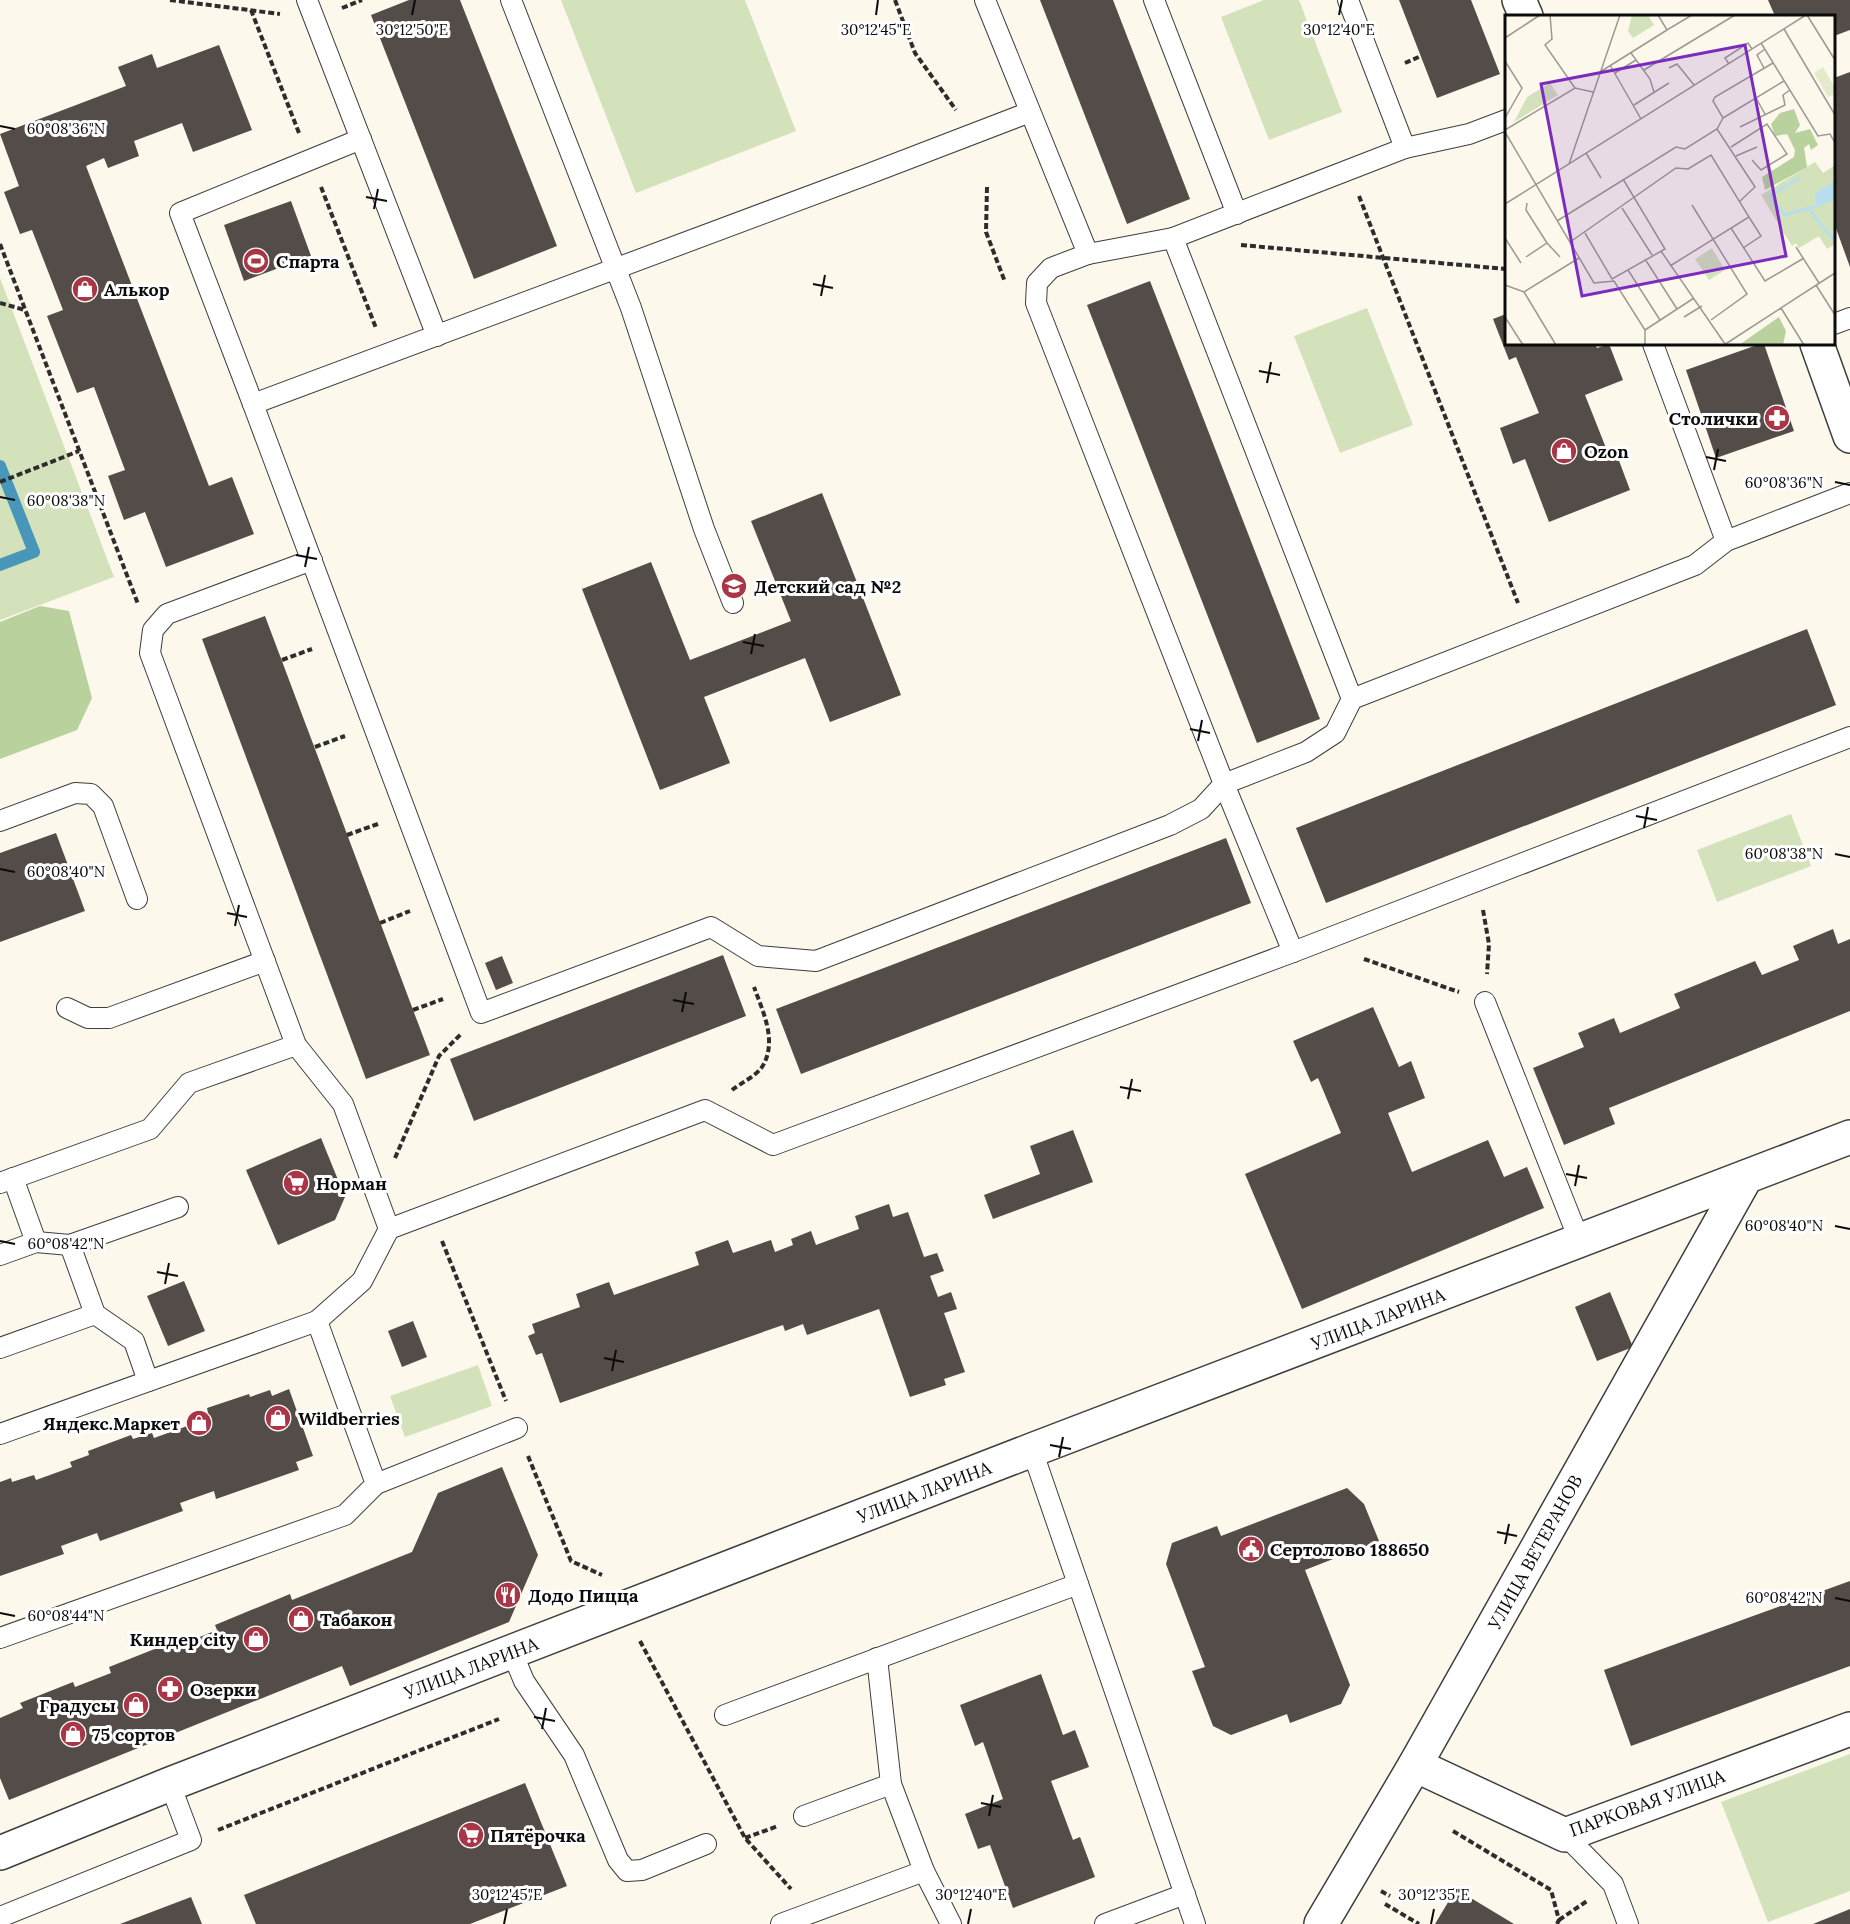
<svg xmlns="http://www.w3.org/2000/svg" width="1850" height="1924" font-family="Lora,serif">
<style>
.green{fill:#d3e2bb}
.forest{fill:#b9d19c}
.lines{fill:none;stroke-linecap:round;stroke-linejoin:round}
.stream{stroke:#4897bb;stroke-width:12}
.building{fill:#534c49}
.service-casing{stroke:#3e3e3e;stroke-width:22}
.minor-casing{stroke:#3e3e3e;stroke-width:36}
.path{stroke:#2d2d2d;stroke-width:4;stroke-dasharray:6 3;stroke-linecap:butt}
.service{stroke:#fff;stroke-width:20}
.minor{stroke:#fff;stroke-width:33}
.ticks{fill:none;stroke:#0b0b0b;stroke-width:2}
.labels{text-anchor:middle;dominant-baseline:central;stroke-width:6;stroke-linejoin:round;paint-order:stroke}
.poi-label{font-size:18px;font-weight:bold;fill:#0b0b0b;stroke:#fff;text-anchor:start}
.street-label{font-size:18px;fill:#0b0b0b;stroke:#fff}
.inset-river{fill:none;stroke:#b8deed;stroke-width:3}
.inset-road{fill:none;stroke:#9c9992;stroke-width:1.5}
.view{fill:#7b2cbf;fill-opacity:0.15;stroke:#7b2cbf;stroke-width:3}
.inset-edge{fill:none;stroke:#0b0b0b;stroke-width:3}
.ticks-label{font-size:15px;text-anchor:middle;fill:#0b0b0b;stroke:#fff;stroke-width:6;stroke-linejoin:round;paint-order:stroke}
</style>
<rect width="100%" height="100%" fill="#fcf8ec"/>
<!-- green -->
<g class="green">
<path d="M561 0H745L796 131 636 193Z"/>
<path d="M1264 0H1299L1342 112 1269 140 1221 17Z"/>
<path d="M0 278 114 577 0 620Z"/>
<path d="M1367 308 1413 425 1340 453 1294 336Z"/>
<path d="M1791 814 1811 866 1717 902 1697 850Z"/>
<path d="M478 1365 492 1406 405 1437 390 1396Z"/>
<path d="M1850 1754V1891L1768 1922 1721 1802Z"/>
</g>
<!-- forest -->
<path class="forest" d="M40 606 69 611 92 698 77 730 0 759V622Z"/>
<g class="lines">
<!-- stream -->
<path class="stream" d="M0 466 34 552 0 565"/>
</g>
<!-- building -->
<g class="building">
<path d="M409 0H460L557 246 474 279 371 15Z"/>
<path d="M1040 0H1113L1190 199 1127 224Z"/>
<path d="M1399 0H1471L1500 74 1437 98Z"/>
<path d="M1768 0H1850V30L1834 36V16H1775Z"/>
<path d="M219 45 252 130 193 152 182 123 134 141 139 156 108 168 104 158 86 166 209 486 232 477 254 534 166 567 145 512 124 520 108 476 125 470 94 387 77 393 47 316 63 310 32 230 20 234 4 192 19 186 0 134 126 86 118 67 152 54 157 68Z"/>
<path d="M1850 72V267L1834 223V78Z"/>
<path d="M291 201 311 256 244 281 224 225Z"/>
<path d="M1150 281 1320 719 1257 743 1087 305Z"/>
<path d="M1506 314V344H1595L1597 348 1609 344 1623 380 1585 395 1608 453 1615 450 1630 490 1549 522 1525 459 1513 464 1500 428 1539 413 1516 357 1509 360 1493 319Z"/>
<path d="M1760 344H1764L1794 431 1716 458 1686 370Z"/>
<path d="M822 493 901 695 830 722 805 658 704 697 730 763 660 790 582 589 651 562 690 660 791 621 751 521Z"/>
<path d="M265 616 430 1055 366 1079 202 639Z"/>
<path d="M1807 629 1836 705 1326 903 1296 828Z"/>
<path d="M56 833 85 911 0 942V853Z"/>
<path d="M1226 838 1251 903 801 1074 776 1009Z"/>
<path d="M1833 929 1838 944 1850 939V1011L1609 1108 1615 1124 1564 1145 1533 1068 1584 1047 1578 1033 1614 1018 1620 1033 1680 1008 1674 994 1755 961 1762 975 1799 960 1793 946Z"/>
<path d="M723 955 746 1016 474 1121 450 1059Z"/>
<path d="M502 956 513 983 496 990 485 963Z"/>
<path d="M1373 1007 1399 1067 1411 1061 1425 1098 1388 1113 1412 1172 1488 1140 1504 1177 1527 1167 1544 1208 1302 1309 1245 1174 1341 1133 1318 1078 1311 1082 1293 1041Z"/>
<path d="M1073 1130 1093 1182 993 1219 984 1195 1040 1174 1030 1146Z"/>
<path d="M321 1138 345 1197 335 1220 278 1245 246 1170Z"/>
<path d="M889 1204 893 1217 908 1212 924 1257 937 1253 944 1271 930 1276 938 1297 951 1292 957 1309 944 1313 965 1372 944 1379 946 1385 910 1397 879 1309 807 1335 803 1324 785 1331 783 1325 560 1403 542 1353 536 1355 528 1336 535 1333 532 1324 580 1307 576 1294 609 1282 614 1295 699 1265 695 1252 728 1240 733 1253 771 1240 775 1252 793 1245 791 1239 811 1231 816 1245 859 1229 855 1216Z"/>
<path d="M184 1281 205 1331 168 1346 147 1296Z"/>
<path d="M1610 1292 1633 1347 1597 1361 1575 1307Z"/>
<path d="M413 1321 427 1357 402 1367 388 1331Z"/>
<path d="M289 1389 313 1456 296 1462 299 1470 216 1499 214 1491 180 1503 183 1511 100 1541 97 1533 61 1546 64 1554 0 1576V1482L11 1478 12 1482 34 1475 36 1480 72 1467 70 1462 89 1455 88 1451 131 1435 133 1439 152 1433 154 1438 190 1425 188 1420 208 1413 207 1408 249 1394 250 1397 270 1390 272 1396Z"/>
<path d="M502 1467 538 1555 509 1622 350 1686 342 1666 9 1800 0 1778V1718L23 1708 20 1703 73 1682 75 1687 111 1673 109 1667 180 1639 182 1644 217 1630 215 1625 290 1594 292 1600 412 1552 438 1493Z"/>
<path d="M1347 1488 1364 1504 1379 1541 1305 1570 1350 1685 1341 1704 1290 1723 1287 1714 1231 1735 1213 1726 1192 1671 1205 1667 1166 1564 1172 1543 1217 1526 1221 1536Z"/>
<path d="M1850 1581V1666L1631 1746 1604 1670Z"/>
<path d="M1041 1674 1063 1735 1075 1730 1089 1767 1051 1781 1073 1840 1080 1837 1095 1877 1013 1908 990 1845 978 1849 965 1814 1003 1799 983 1742 975 1746 960 1705Z"/>
<path d="M525 1783 567 1886 470 1924H256L244 1895Z"/>
<path d="M1456 1889 1514 1924H1435Z"/>
<path d="M191 1897 202 1924H120Z"/>
<path d="M1850 1909V1924H1813Z"/>
</g>
<g class="lines">
<!-- service casing -->
<g class="service-casing">
<g id="service">
<path d="M307 0 437 336"/>
<path d="M511 0 631 308 704 529 733 603"/>
<path d="M985 0 1088 254"/>
<path d="M1154 0 1237 214"/>
<path d="M1348 0 1405 148"/>
<path d="M1030 112 866 175 253 404 481 1013 711 927 758 956 816 961 1170 825 1201 809 1224 784 1306 752 1335 733 1352 699 1695 565 1726 541 1850 493"/>
<path d="M1173 238 1352 699"/>
<path d="M1834 324 1850 318"/>
<path d="M1653 344 1726 541"/>
<path d="M253 404 180 213 361 139"/>
<path d="M312 560 167 614 153 630 150 653 296 1045 343 1104 389 1229"/>
<path d="M0 821 75 793 91 794 103 806 137 899"/>
<path d="M1293 952 1224 784 1036 303 1037 283 1051 268 1088 254 1173 238 1405 148 1469 134 1506 120"/>
<path d="M1485 1002 1580 1242"/>
<path d="M67 1008 88 1018H109L265 961"/>
<path d="M13 1178 36 1242"/>
<path d="M0 1183 150 1129 189 1083 296 1045"/>
<path d="M70 1245 95 1314 134 1341 148 1381"/>
<path d="M0 1255 36 1242 70 1245 178 1207"/>
<path d="M0 1348 95 1314"/>
<path d="M0 1434 317 1321"/>
<path d="M1032 1450 1195 1924"/>
<path d="M376 1484 517 1428"/>
<path d="M0 1638 345 1515 376 1484 317 1321 362 1281 389 1229 705 1110 773 1145 1293 952 1850 737"/>
<path d="M512 1652 524 1681 574 1755 618 1860 627 1871 642 1870 706 1844"/>
<path d="M877 1658 891 1784 924 1871 951 1924"/>
<path d="M725 1715 1078 1584"/>
<path d="M804 1816 891 1784"/>
<path d="M1565 1835 1613 1884 1628 1924"/>
<path d="M0 1917 191 1840 170 1784"/>
<path d="M781 1924 924 1871"/>
<path d="M1105 1924 1185 1894"/>
</g>
</g>
<!-- minor casing -->
<g class="minor-casing">
<g id="minor">
<path d="M1519 0 1526 16"/>
<path d="M1817 344 1850 436"/>
<path d="M1415 1765 1565 1835 1850 1729"/>
<path d="M0 1853 170 1784 1032 1450 1850 1137"/>
<path d="M1321 1924 1415 1765 1746 1177"/>
</g>
</g>
<!-- path -->
<g class="path">
<path d="M170 0 280 14"/>
<path d="M895 0 915 53 956 110"/>
<path d="M342 8 362 0"/>
<path d="M251 10 299 133"/>
<path d="M1405 63 1421 56"/>
<path d="M321 187 376 328"/>
<path d="M987 187 986 232 1005 282"/>
<path d="M1359 196 1518 603"/>
<path d="M0 244 138 604"/>
<path d="M1241 245 1506 269"/>
<path d="M0 303 25 310"/>
<path d="M0 482 79 451"/>
<path d="M282 660 312 649"/>
<path d="M315 747 345 736"/>
<path d="M347 835 378 824"/>
<path d="M1483 910 1489 944 1487 974"/>
<path d="M380 923 410 911"/>
<path d="M1364 959 1459 992"/>
<path d="M413 1010 443 999"/>
<path d="M732 1090C741 1083 756 1076 762 1067 778 1042 763 1012 754 987"/>
<path d="M395 1158 439 1056 461 1034"/>
<path d="M442 1241 506 1401"/>
<path d="M528 1456 571 1561 602 1575"/>
<path d="M640 1641 745 1838 791 1889"/>
<path d="M218 1830 499 1719"/>
<path d="M1453 1831 1551 1890 1559 1920 1557 1924"/>
<path d="M745 1838 778 1826"/>
<path d="M1381 1891 1390 1896"/>
<path d="M1385 1904 1419 1924"/>
<path d="M1559 1920 1587 1901"/>
</g>
<!-- service -->
<use href="#service" class="service"/>
<!-- minor -->
<use href="#minor" class="minor"/>
</g>
<!-- ticks -->
<path class="ticks" d="M412 15 415 0M876 15 878 0M1339 15 1342 0M0 126 15 129M366 197 387 201M374 209 378 189M813 284 833 288M821 296 825 275M1259 371 1280 375M1267 383 1271 362M1706 457 1726 461M1714 470 1718 449M1835 482 1850 485M0 497 15 500M296 555 317 559M305 567 309 547M743 642 764 646M751 654 755 634M1190 729 1210 733M1198 741 1202 720M1636 816 1657 820M1644 828 1648 807M1835 854 1850 857M0 869 15 872M227 913 247 917M235 926 239 905M673 1000 694 1004M682 1012 686 992M1120 1087 1141 1091M1128 1099 1132 1079M1566 1174 1587 1178M1575 1186 1579 1165M1835 1226 1850 1229M0 1241 15 1244M157 1272 178 1276M165 1284 169 1263M604 1358 624 1362M612 1371 616 1350M1050 1445 1071 1449M1059 1457 1063 1437M1497 1532 1517 1536M1505 1544 1509 1524M1835 1598 1850 1601M0 1613 15 1616M534 1717 555 1721M542 1729 546 1708M981 1803 1001 1807M989 1816 993 1795M504 1924 507 1909M968 1924 971 1909M1431 1924 1434 1909"/>
<!-- icons -->
<defs>
<g id="stadium-disc" transform="scale(1.35)"><circle r="9.5" fill="#a93646" stroke="#fff"/><path d="M0-5a6.5 5 0 1 0 0 10a6.5 5 0 1 0 0-10ZM-3.5-1.8h7v3.6h-7Z" fill="#fff"/></g>
<g id="shop-disc" transform="scale(1.35)"><circle r="9.5" fill="#a93646" stroke="#fff"/><path d="M-5-2.5h2.3a2.7 3.5 0 0 1 5.4 0H5L5.5 6h-11ZM-1.5-2.5h3a1.5 2.3 0 0 0-3 0Z" fill="#fff"/></g>
<g id="pharmacy-disc" transform="scale(1.35)"><circle r="9.5" fill="#a93646" stroke="#fff"/><path d="M-2-6h4v4h4v4h-4v4h-4v-4h-4v-4h4Z" fill="#fff"/></g>
<g id="school-disc" transform="scale(1.35)"><circle r="9.5" fill="#a93646" stroke="#fff"/><path d="M0-5L7-2L0 1L-7-2ZM-4 1L0 2.5L4 1V4Q0 6-4 4Z" fill="#fff"/></g>
<g id="supermarket-disc" transform="scale(1.35)"><circle r="9.5" fill="#a93646" stroke="#fff"/><path d="M-6-5.5h2.5l.6 2H6L4.5 2H-2.5L-4.4-4H-6ZM-1.5 3.2a1.3 1.3 0 1 0 .1 0ZM3 3.2a1.3 1.3 0 1 0 .1 0Z" fill="#fff"/></g>
<g id="civic-disc" transform="scale(1.35)"><circle r="9.5" fill="#a93646" stroke="#fff"/><path d="M-.6-6.5H3V-4.5H.6V-3L4-1V1h2V6H-6V1h2V-1L-.6-3ZM-1.2 2.5V6h2.4V2.5Z" fill="#fff"/></g>
<g id="restaurant-disc" transform="scale(1.35)"><circle r="9.5" fill="#a93646" stroke="#fff"/><path d="M-5-6h1v4h1v-4h1v4h1v-4h1v5L-1.5 .5V6h-2V.5L-5-1ZM5-6V6H3V1.5H1.5Q1.5-4 5-6Z" fill="#fff"/></g>
</defs>
<g fill-rule="evenodd">
<use href="#stadium-disc" x="256" y="261"/>
<use href="#shop-disc" x="85" y="289"/>
<use href="#pharmacy-disc" x="1777" y="418"/>
<use href="#shop-disc" x="1564" y="451"/>
<use href="#school-disc" x="734" y="586"/>
<use href="#supermarket-disc" x="296" y="1183"/>
<use href="#shop-disc" x="278" y="1418"/>
<use href="#shop-disc" x="199" y="1423"/>
<use href="#civic-disc" x="1251" y="1549"/>
<use href="#restaurant-disc" x="508" y="1595"/>
<use href="#shop-disc" x="301" y="1619"/>
<use href="#shop-disc" x="256" y="1639"/>
<use href="#pharmacy-disc" x="170" y="1689"/>
<use href="#shop-disc" x="136" y="1705"/>
<use href="#shop-disc" x="73" y="1734"/>
<use href="#supermarket-disc" x="471" y="1835"/>
</g>
<g class="labels">
<!-- poi labels -->
<g class="poi-label">
<text x="276" y="261">Спарта</text>
<text x="104" y="289">Алькор</text>
<text x="1758" y="418" text-anchor="end">Столички</text>
<text x="1584" y="451">Ozon</text>
<text x="754" y="586">Детский сад №2</text>
<text x="316" y="1183">Норман</text>
<text x="298" y="1418">Wildberries</text>
<text x="180" y="1423" text-anchor="end">Яндекс.Маркет</text>
<text x="1270" y="1549">Сертолово 188650</text>
<text x="528" y="1595">Додо Пицца</text>
<text x="320" y="1619">Табакон</text>
<text x="236" y="1639" text-anchor="end">Киндер city</text>
<text x="190" y="1689">Озерки</text>
<text x="116" y="1705" text-anchor="end">Градусы</text>
<text x="92" y="1734">75 сортов</text>
<text x="490" y="1835">Пятёрочка</text>
</g>
<!-- street labels -->
<g class="street-label">
<text transform="translate(1378 1319) rotate(-21)">УЛИЦА ЛАРИНА</text>
<text transform="translate(924 1492) rotate(-21)">УЛИЦА ЛАРИНА</text>
<text transform="translate(1535 1552) rotate(-61)">УЛИЦА ВЕТЕРАНОВ</text>
<text transform="translate(471 1668) rotate(-21)">УЛИЦА ЛАРИНА</text>
<text transform="translate(1647 1803) rotate(-20)">ПАРКОВАЯ УЛИЦА</text>
</g>
</g>
<!-- overview -->
<g transform="translate(1505 15)">
<rect width="330" height="330" fill="#fcf8ec"/>
<path d="M127 0H143L149 10 128 23 123 16ZM45 68 53 80 9 107 22 82ZM310 147 318 158 330 150V229L322 234 314 221 294 233 291 228 287 231 256 180ZM207 233 220 255 204 265 190 244Z" fill="#d3e2bb"/>
<path d="M289 94 295 110 290 118 305 114 313 130 306 135 304 129 299 133 302 152 260 175 257 162 289 142 290 135 282 119 270 121 266 109 275 98ZM274 302 281 316 278 330H234Z" fill="#b9d19c"/>
<path d="M318 52 330 73V79L323 82 309 58Z" fill="#e3ebcb"/>
<path d="M330 166V184L312 192 310 178Z" fill="#b8deed"/>
<path class="inset-river" d="M294 163 265 181 279 200 312 191M305 196 329 225"/>
<path class="inset-road" d="M45 0 47 24 40 30 70 73M153 0 162 15 187 0M302 0 330 45M279 14 330 100M0 23 35 0M256 28 313 121 325 119 330 128M126 38 145 64 149 77M0 46 17 73 0 103M224 49 220 43 243 28 247 34M105 50 136 104M164 53 172 49 189 70M259 53 252 40 260 34M139 55 230 0M95 57 162 15M110 58 131 45M251 83 260 99M129 90 164 68M218 103 279 66M235 112 280 90 278 80 285 75M212 114 250 172 235 186M0 115 70 73 88 77M0 117 89 268 109 266 140 315V330M226 132 262 109 282 139 256 155 247 145M81 138 96 163M231 141 252 132M64 149 115 0M22 188 21 195 42 228M0 189 301 0M187 190 242 279 206 305M117 193 147 240M52 206 171 132 180 134 212 114 218 103 208 86 210 82 268 48M226 213 260 266 299 243M80 218 107 264 160 234 118 164M0 223 16 248M65 227 171 153 183 154 206 140 244 202 165 251M291 232 314 268M238 233 256 221 244 202M156 236 220 329M21 242 42 228 55 242M140 244 172 294M123 255 155 305M0 270 19 277 74 243M311 270 330 300M19 277 51 330M276 293 299 330M0 302 18 330M179 302 197 291M140 315 189 283M219 330 330 258"/>
<path class="view" d="M240 30 281 241 77 281 36 69Z"/>
<rect width="330" height="330" class="inset-edge"/>
</g>
<g class="ticks-label">
<text x="412" y="35">30°12'50"E</text>
<text x="876" y="35">30°12'45"E</text>
<text x="1339" y="35">30°12'40"E</text>
<text x="66" y="134">60°08'36"N</text>
<text x="1784" y="488">60°08'36"N</text>
<text x="66" y="506">60°08'38"N</text>
<text x="1784" y="859">60°08'38"N</text>
<text x="66" y="877">60°08'40"N</text>
<text x="1784" y="1231">60°08'40"N</text>
<text x="66" y="1249">60°08'42"N</text>
<text x="1784" y="1603">60°08'42"N</text>
<text x="66" y="1621">60°08'44"N</text>
<text x="507" y="1900">30°12'45"E</text>
<text x="971" y="1900">30°12'40"E</text>
<text x="1434" y="1900">30°12'35"E</text>
</g>
</svg>
